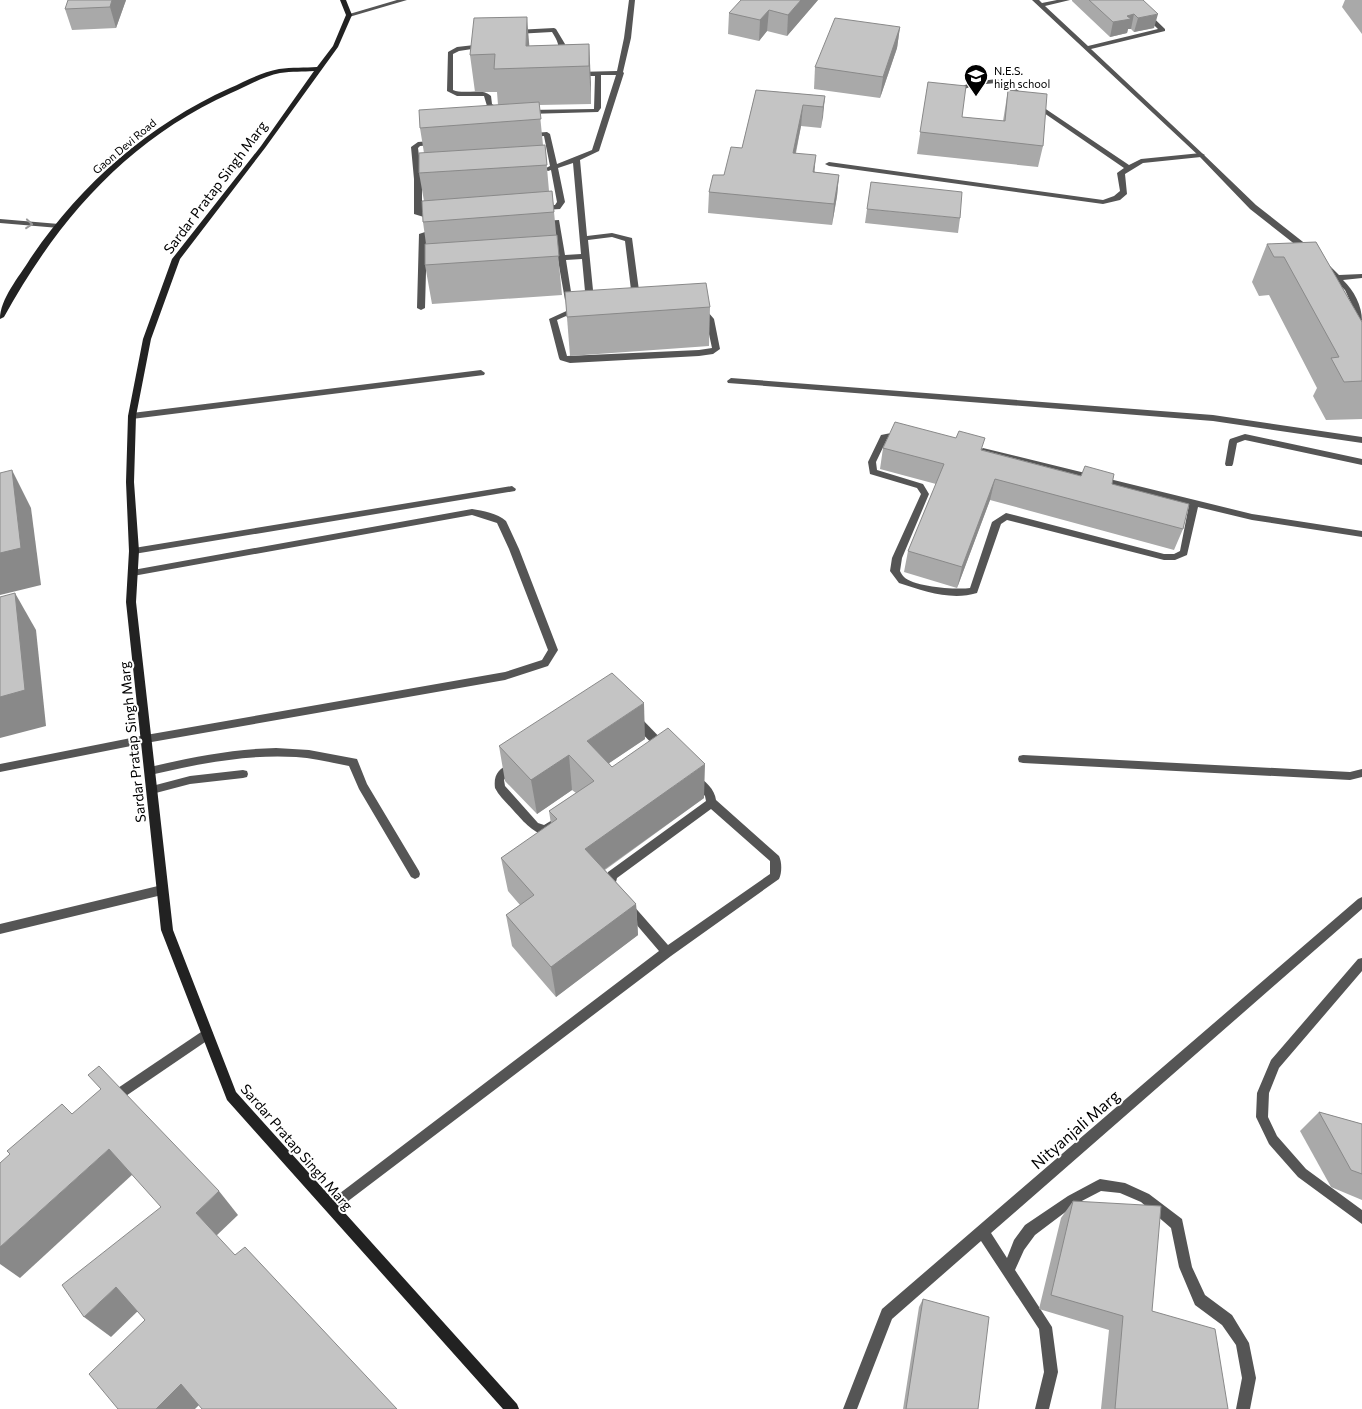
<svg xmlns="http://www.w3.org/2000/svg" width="1362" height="1409" font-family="Commissioner,sans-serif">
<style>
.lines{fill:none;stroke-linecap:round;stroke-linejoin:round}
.lane{fill:#555;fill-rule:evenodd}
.street{fill:#555;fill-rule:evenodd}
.secondary{fill:#222;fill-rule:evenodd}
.wall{fill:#a9a9a9}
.shaded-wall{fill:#898989}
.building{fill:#c4c4c4;stroke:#898989}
.oneway{stroke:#999}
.labels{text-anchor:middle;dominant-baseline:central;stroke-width:4;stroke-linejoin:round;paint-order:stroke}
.far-poi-label{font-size:11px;fill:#000;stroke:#fff;text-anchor:start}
.far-street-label{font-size:11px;fill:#000;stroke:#fff}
.street-label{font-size:14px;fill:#000;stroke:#fff}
.near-street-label{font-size:16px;fill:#000;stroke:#fff}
</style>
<rect width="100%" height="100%" fill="#fff"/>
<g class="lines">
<!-- lane -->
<g class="lane">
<path d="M997 79 1016 89 1129 165 1141 159 1201 153 1205 155 1201 157 1143 163 1125 174 1127 194 1120 200 1103 204 829 166 825 164 829 162 1103 200 1114 196 1120 191 1117 173 1124 168 1012 91 996 83 975 85 954 93 951 91 972 82Z"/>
<path d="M146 735 150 736 151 739 150 742 146 743 0 772V764Z"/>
<path d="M162 885 166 887 168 890 166 893 162 895 0 934V924Z"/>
<path d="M207 1028 211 1030 213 1034 211 1038 117 1102 113 1104 109 1102 107 1098 109 1094Z"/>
</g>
<!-- street -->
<g class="street">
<path d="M397 0H407L349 17 346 15Z"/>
<path d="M629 0H635L631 38 623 72 624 73 599 151 580 160 587 236 612 233 632 238 640 298 708 312 714 319 720 349 713 354 699 356 570 363 560 360 559 358 549 319 586 302 582 259 566 260 572 298 568 300H565L558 260 554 258 558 256 553 224 542 225 538 223 542 221 559 220 565 255 581 254 573 163 558 168 565 202 560 209 427 218 414 214V179L411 147 418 142 547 132 550 134 557 164 592 150 616 75H601V108L598 112 528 114 525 112 528 110 594 109 595 76H577L574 74 577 72 617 71 624 38ZM544 136 550 166 544 169 548 171 551 170 557 202 555 205 427 214 422 213V179L418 148 420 146ZM612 237 625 241 632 298 594 300 588 240ZM636 302 702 316 706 320 712 348 699 350 567 356 557 320 591 305Z"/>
<path d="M1032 0H1039L1042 3 1057 0H1070L1045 6 1088 46 1158 29 1128 0H1135L1165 29V31L1091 49 1203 154 1256 205 1312 249V253H1306L1250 209 1199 156Z"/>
<path d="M554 28 556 29 565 44 564 53 558 58 555 56C562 48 557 40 552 32L516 34 513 32 516 30Z"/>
<path d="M483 44 485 45V47L459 51 453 54V90C465 95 482 87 491 96L492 104 503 111V113H499L487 106 484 96H457L447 91 448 52 457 47Z"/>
<path d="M0 219 59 224 63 226 59 228 0 223Z"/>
<path d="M437 228H440V232L427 235 425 308 421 310 417 308 419 234Z"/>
<path d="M1324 266H1330L1339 275 1362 274V278L1343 280C1354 291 1362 305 1362 321L1358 318 1345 290 1324 270Z"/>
<path d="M481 370 485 373 484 375 132 419 128 416 132 413Z"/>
<path d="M731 378 1213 415 1362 437V443L1213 421 728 383 727 381Z"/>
<path d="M901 431 904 432 905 434 904 436 887 439 876 462 877 470 923 484 929 494 902 558 900 571C901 573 902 575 904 577 914 587 957 590 970 588L992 522 1006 513 1164 554H1174L1180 551 1189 505 980 453 979 451 983 448 1252 514 1362 531V537L1252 520 1198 507 1187 555 1175 560H1164L1007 520 1001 524 977 593C951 601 924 591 899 583L890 571 892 558 921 494 917 488 870 474 868 462 881 435Z"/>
<path d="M1245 434 1362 459V465L1245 440 1237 443 1233 464 1232 466H1226L1225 464 1229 441 1230 439Z"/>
<path d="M512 486 516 489 515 491 134 554 129 551 134 548Z"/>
<path d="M472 509C483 511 497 513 506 521L519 549 558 650 548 666 505 680 146 743 142 742 141 739 142 736 146 735 505 672 542 660 548 650 509 549 497 523 472 515 133 576 128 573 133 570Z"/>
<path d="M637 717 641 718 667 745 668 748 667 751H659L633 724 632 721 633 718Z"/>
<path d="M276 748 309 750 357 759 367 784 419 871 420 874 419 877 415 879 411 877 359 789 349 766C332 763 314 758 296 757 246 754 198 764 150 775L146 774 145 771 146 768 150 767C192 757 233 749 276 748Z"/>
<path d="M1023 755 1350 772 1362 769V777L1350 780 1023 763 1019 762 1018 759 1019 756Z"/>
<path d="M515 762 519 763 520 766C517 772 508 773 504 780L505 786 538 823 544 825 554 819 558 821 559 824C545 849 524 822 513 810 507 803 499 796 495 788 493 772 501 767 515 762Z"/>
<path d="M243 770 247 771 248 774 247 777 243 778 190 784 152 794 148 793 147 790 148 787 152 786 190 776Z"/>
<path d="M695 776C705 779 715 790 716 800L779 856C782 862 782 873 779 879L671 956 335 1211 331 1213 327 1211 325 1207 327 1203 659 951 624 910 622 907 624 904 628 902 632 904 668 945 770 874V861L711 809 617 878 616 882 618 888 617 891 613 893 609 891 605 882 608 872 706 801 705 796 690 780 691 777Z"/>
<path d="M1362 897V909L991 1233 1007 1258 1014 1240 1025 1225 1068 1196 1096 1181 1100 1179 1125 1183 1149 1194 1182 1219 1192 1267 1205 1295 1232 1315 1249 1343 1256 1378 1250 1409H1236L1242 1378 1236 1345 1222 1325 1195 1305 1179 1267 1171 1228 1141 1202 1120 1193 1101 1191 1076 1204 1035 1235 1024 1250 1015 1270 1052 1327 1058 1372 1049 1409H1035L1044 1372 1039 1329 981 1241 892 1319 857 1409H843L882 1309 1358 899Z"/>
<path d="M1362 958V971L1279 1068 1269 1093 1268 1117 1277 1136 1306 1169 1362 1210V1224L1298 1177 1269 1144 1256 1117 1257 1093 1271 1060 1358 959Z"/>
</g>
<!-- secondary -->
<path class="secondary" d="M340 0H346L352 15 338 47 265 148 180 259 151 339 136 416 134 482 139 551 136 602 173 930 236 1092 517 1404 519 1409H503L227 1100 161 930 126 602 129 551 126 482 128 416 143 339 172 259 261 146 314 71C303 72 292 71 280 73 264 76 247 86 231 93 128 139 58 219 4 317L0 319C0 299 19 277 30 259 80 185 148 125 230 88 246 81 262 72 279 69 292 67 305 68 317 67L333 46 346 15Z"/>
</g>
<!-- wall -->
<g class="wall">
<path d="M126 0 116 28 72 30 65 9Z"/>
<path d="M818 0 787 36 767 31 759 41 728 34 729 13Z"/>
<path d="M1072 0H1143L1154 28 1134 32 1131 29H1128L1127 33 1110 37 1072 1Z"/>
<path d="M1345 0H1362V34L1342 7Z"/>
<path d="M900 27 897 48 880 98 814 89 815 67Z"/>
<path d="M589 44 591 104 539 105 543 145H545L549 191H552L562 295 432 304 425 265 426 244 423 222 424 201 419 173 424 153 420 128 498 105 497 92H475L470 55 530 46Z"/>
<path d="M928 82 962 117 1003 121 1008 90 1043 146 1038 167 917 154Z"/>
<path d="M756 90 825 96 821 128 801 126 796 153 815 172 839 175 837 196 832 225 708 213 709 192 724 175 742 148Z"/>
<path d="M867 209 960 218 958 233 865 223Z"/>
<path d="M1316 242 1362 322V419L1326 420 1313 396 1317 388 1269 295 1259 296 1252 282 1267 244Z"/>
<path d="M565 292 710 307 709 346 570 356Z"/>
<path d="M956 438 983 450 1112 484 1183 529 1174 550 990 500 957 588 904 572 908 551 936 484 880 469 883 448Z"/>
<path d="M645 739 609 763 612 767 704 798 605 870 636 904 638 935 556 997 512 946 506 915 520 905 508 891 501 858 551 824 549 811 576 793 572 790 537 814 505 781 499 746Z"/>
<path d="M1319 1112 1362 1124V1200L1331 1187 1300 1131Z"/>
<path d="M1073 1201 1152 1311 1228 1409H1101L1109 1330 1039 1309 1061 1218Z"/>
<path d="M923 1299 978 1409H903L919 1307Z"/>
</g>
<!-- shaded-wall -->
<g class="shaded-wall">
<path d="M112 0H126L116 28 110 7Z"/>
<path d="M801 0H818L787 36 788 15Z"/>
<path d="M769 10 767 31 759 41 760 20Z"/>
<path d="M1134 14 1131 29H1128L1127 33 1110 37 1113 22 1127 16Z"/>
<path d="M1158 14 1154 28 1134 32 1138 18Z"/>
<path d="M527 17 530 54 526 46Z"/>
<path d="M900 27 897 48 880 98 883 77Z"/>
<path d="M589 44 591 82V104L589 66Z"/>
<path d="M825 96 823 117 821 128 823 107Z"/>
<path d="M803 105 801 126 791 174 793 153Z"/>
<path d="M816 155 814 177 813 172Z"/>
<path d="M839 175 837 196 832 225 834 204Z"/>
<path d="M12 470 31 508 41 585 0 595V553Z"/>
<path d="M995 479 990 500 957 588 962 567Z"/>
<path d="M15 593 36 630 46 726 0 738V697Z"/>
<path d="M644 703 645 739 590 776 587 741Z"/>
<path d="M569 755 572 790 537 814 531 780Z"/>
<path d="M705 764 704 798 588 881 585 849Z"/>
<path d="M636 904 638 935 556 997 551 967Z"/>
<path d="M109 1149 133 1174 20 1278 0 1264V1247Z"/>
<path d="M219 1191 238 1215 216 1236 196 1213Z"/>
<path d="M116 1287 141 1308 111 1337 84 1317Z"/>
<path d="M181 1384 203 1401 195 1409H156Z"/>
</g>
<!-- building -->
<g class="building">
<path d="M68 0H112L110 7 65 9Z"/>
<path d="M741 0H801L788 15 769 10 760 20 729 13Z"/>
<path d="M1089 0H1143L1158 14 1138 18 1134 14 1127 16 1131 19 1113 22Z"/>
<path d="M527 17 526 46 589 44V66L494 69 495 54 470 55 474 18Z"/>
<path d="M835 18 900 27 883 77 815 67Z"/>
<path d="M928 82 966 86 962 117 1005 121 1008 90 1047 94 1043 146 920 132Z"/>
<path d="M756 90 825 96 823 107 803 105 793 153 816 155 813 172 839 175 834 204 709 192 713 175H724L731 147 742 148Z"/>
<path d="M539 102 541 119 420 128 419 110Z"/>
<path d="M545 145 547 165 419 173V153Z"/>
<path d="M871 182 962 192 960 218 867 209Z"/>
<path d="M552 191 554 212 423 222 422 201Z"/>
<path d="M557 235 559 256 425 265V244Z"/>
<path d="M1316 242 1362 322V381L1344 382 1331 358 1339 357 1284 257H1274L1267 244Z"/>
<path d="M706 283 710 307 567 317 565 292Z"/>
<path d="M895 422 956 438 959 431 985 438 981 450 1081 476 1085 466 1114 474 1112 484 1189 504 1183 529 995 479 962 567 908 551 944 464 883 448Z"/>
<path d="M12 470 21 548 0 553V473Z"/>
<path d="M15 593 25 690 0 697V597Z"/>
<path d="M612 673 644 703 587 741 612 767 668 728 705 764 585 849 636 904 551 967 506 915 534 895 501 858 557 819 549 811 594 781 569 755 531 780 499 746Z"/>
<path d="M99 1066 219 1191 196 1213 235 1255 245 1247 397 1409H202L181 1384 156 1409H118L89 1374 145 1320 116 1287 84 1317 62 1285 161 1207 109 1149 0 1247V1163L10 1154 7 1151 62 1104 72 1114 101 1089 88 1075Z"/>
<path d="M1319 1112 1362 1124V1174L1351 1170Z"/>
<path d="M1073 1201 1161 1206 1152 1311 1215 1329 1228 1409H1115L1123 1316 1051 1295Z"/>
<path d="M923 1299 989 1317 978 1409H906Z"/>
</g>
<!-- one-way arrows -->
<defs><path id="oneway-chevron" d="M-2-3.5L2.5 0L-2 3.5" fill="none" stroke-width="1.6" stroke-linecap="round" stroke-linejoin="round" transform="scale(1.25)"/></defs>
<use class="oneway" href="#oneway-chevron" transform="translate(29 224) rotate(5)"/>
<!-- icons -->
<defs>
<g id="school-pin" transform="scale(1.25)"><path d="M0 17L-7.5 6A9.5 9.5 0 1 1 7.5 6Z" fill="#000" stroke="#fff"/><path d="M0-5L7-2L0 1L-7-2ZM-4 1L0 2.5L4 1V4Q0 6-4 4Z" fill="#fff"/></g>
</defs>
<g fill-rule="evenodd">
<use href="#school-pin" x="976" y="76"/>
</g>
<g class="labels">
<!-- far-poi labels -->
<g class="far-poi-label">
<text x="994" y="70">N.E.S.<tspan x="994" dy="13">high school</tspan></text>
</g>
<!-- far-street labels -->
<g class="far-street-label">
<text transform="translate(124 146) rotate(-40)">Gaon Devi Road</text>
</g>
<!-- street labels -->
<g class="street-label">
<text transform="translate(215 187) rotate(-53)">Sardar Pratap Singh Marg</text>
<text transform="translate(132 742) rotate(-96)">Sardar Pratap Singh Marg</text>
<text transform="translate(297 1147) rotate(49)">Sardar Pratap Singh Marg</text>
</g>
<!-- near-street labels -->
<g class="near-street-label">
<text transform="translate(1075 1129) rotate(-41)">Nityanjali Marg</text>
</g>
</g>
</svg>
